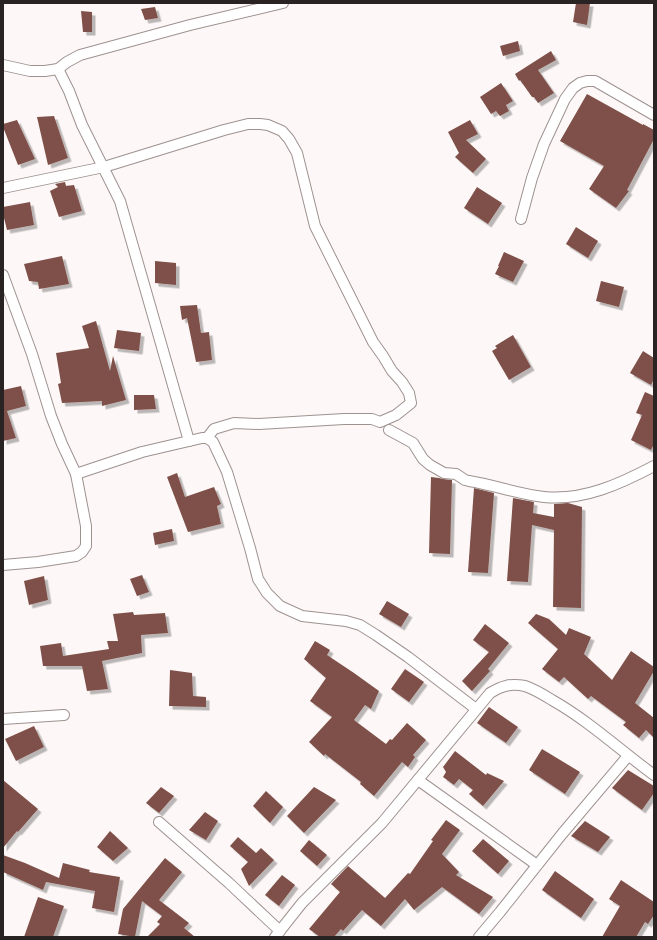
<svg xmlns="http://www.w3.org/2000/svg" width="657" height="940" font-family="Literata,serif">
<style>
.building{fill:#7f5048;filter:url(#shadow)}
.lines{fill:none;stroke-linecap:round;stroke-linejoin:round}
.minor-casing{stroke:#9e928f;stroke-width:12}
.minor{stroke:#fff;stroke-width:10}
</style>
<defs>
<filter id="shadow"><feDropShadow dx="3.5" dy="3.5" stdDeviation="0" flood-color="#0004"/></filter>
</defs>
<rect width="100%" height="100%" fill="#fdf8f7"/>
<!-- building -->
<g class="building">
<path d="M576 3H590L587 25 573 22Z"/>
<path d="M155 7 158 18 145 20 141 9Z"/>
<path d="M81 11 92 12V32H83Z"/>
<path d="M518 41 520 51 503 56 500 46Z"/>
<path d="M551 51 556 60 538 70 554 93 538 103 534 97H532L520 80 519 81 515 74Z"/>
<path d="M501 83 513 101 506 105 509 111 500 116 496 111 491 114 480 97Z"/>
<path d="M587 94 643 125V124L654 130V139L627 190 629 191 616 208 589 189 604 166 560 141Z"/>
<path d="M54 116 68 158 48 165 37 117Z"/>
<path d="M17 120 35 159 18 165 3 127V124Z"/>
<path d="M470 120 478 134 466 140 486 159 473 173 455 157 459 153 448 132Z"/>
<path d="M65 182 66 186 74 185 82 211 59 217 50 191 58 187 55 184Z"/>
<path d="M477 187 502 203 488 224 464 208Z"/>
<path d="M30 202 34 225 7 230 3 214V207Z"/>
<path d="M576 227 598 241 588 258 566 244Z"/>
<path d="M504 252 524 261 513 282 495 274 499 266H498Z"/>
<path d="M62 256 69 284 39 289 38 282 29 281 24 264Z"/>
<path d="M155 261 176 263V285L155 283Z"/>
<path d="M601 281 624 287 619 307 596 301Z"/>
<path d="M197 305 201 333 209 332 212 360 196 362 187 318 182 320 180 306Z"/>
<path d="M96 321 110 371 113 356 126 400 102 406V401L62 403 58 384 61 383 56 353 89 348 82 326Z"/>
<path d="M117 330 141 333 139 351 114 348Z"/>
<path d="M513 335 531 367 509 380 492 351 497 348 495 346Z"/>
<path d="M643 351 654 358V379L651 385 630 373Z"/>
<path d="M21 386 26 406 7 411 16 438 3 441V390Z"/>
<path d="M645 392 654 396V444L651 450 631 440 642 415 636 413Z"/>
<path d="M134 395H154L156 409 134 410Z"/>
<path d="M177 473 185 497 214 487 221 504 217 506 221 524 188 532 167 477Z"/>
<path d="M431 477 439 478 443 479 452 480 450 554 429 553Z"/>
<path d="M474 488 494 493 488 573 468 572Z"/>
<path d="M513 498 534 502 533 513 554 517V504L568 503 582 507 581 608 553 607 554 530 532 525 528 582 507 581Z"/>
<path d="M172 529 174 541 155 545 153 533Z"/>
<path d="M142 575 149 592 137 596 130 579Z"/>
<path d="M44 576 48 600 29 605 24 581Z"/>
<path d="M387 601 409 614 401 627 379 614Z"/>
<path d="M133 612 134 615 165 613 168 633 141 635 142 653 102 661 108 689 87 691 82 666H43L40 646 61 643 63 656 109 649 107 641H118L113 614Z"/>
<path d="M536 614 549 619 566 635 569 628 591 637 584 654 612 680 631 651 654 667V671L635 703 654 718V738L646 730 639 738 623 725 626 722 591 696 588 699 564 677 559 682 542 669 558 649 528 623Z"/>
<path d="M485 624 509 643 488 669 490 671 472 691 462 681 489 652 473 640Z"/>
<path d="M315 641 330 650 327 655 354 673 379 691 371 709 365 705 354 720 386 744 390 739 392 740 407 723 426 740 413 755 415 757 408 767 402 762 374 796 360 784 361 782 325 754 324 756 309 742 332 717 310 701 326 678 304 659Z"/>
<path d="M405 669 424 682 409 702 391 689Z"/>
<path d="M170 670 192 673 193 696 206 697V707L169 706Z"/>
<path d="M489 707 518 727 506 743 477 723Z"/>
<path d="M34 726 44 747 16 761 5 739Z"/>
<path d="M542 749 580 772 565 794 529 770Z"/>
<path d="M455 751 486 775 487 773 504 781 483 806 469 794 473 790 459 779 454 785 443 777 446 772 443 767Z"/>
<path d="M628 770 654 786V793L642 810 612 788Z"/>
<path d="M3 780 38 809 18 832 17 831 3 848Z"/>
<path d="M161 787 174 796 159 813 146 803Z"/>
<path d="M314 787 336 800 304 833 287 816Z"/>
<path d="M266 791 283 807 270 823 253 806Z"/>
<path d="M205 812 218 821 206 840 189 830Z"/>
<path d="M446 820 460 830 442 854 459 872 456 875 493 897 479 914 442 887 414 910 405 899 381 926 362 910 343 931 341 929 334 937H320L309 929 340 892 331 884 348 866 385 898 408 873 410 874 433 841 431 840Z"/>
<path d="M585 821 610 837 598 852 571 836Z"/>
<path d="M110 831 128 848 113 861 97 847Z"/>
<path d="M238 837 256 853 261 848 274 860 249 886 241 869 248 862 230 846Z"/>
<path d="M483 839 509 861 498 874 472 851Z"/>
<path d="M309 840 327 855 317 866 300 851Z"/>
<path d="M3 855 25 863 59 878 63 863 90 870 89 872 120 877 114 912 92 908 95 891 46 882 43 890 3 872Z"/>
<path d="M165 858 182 872 159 900 189 923 184 928 195 937H147L160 924 157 922 162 916 142 901 135 937 118 934 123 909Z"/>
<path d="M555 871 594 899 581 918 542 890Z"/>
<path d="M282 875 295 885 279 906 265 895Z"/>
<path d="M621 880 654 902V915L648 924 645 922 636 937H602L620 906 609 899Z"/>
<path d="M38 897 64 906 53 937H24Z"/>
</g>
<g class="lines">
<!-- minor casing -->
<g class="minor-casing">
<g id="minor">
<path d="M3 65 30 71H45L58 69 67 62 80 55 190 25 283 3"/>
<path d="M58 69 69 91 82 125 120 201 189 441"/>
<path d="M3 188 104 167 224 130 248 124H260L268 125 282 131 289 139 297 153 315 226 373 342 383 356 392 371 402 382 409 393 411 403 396 415 380 422 372 419H344L259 424 234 423 214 429 207 438"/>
<path d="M521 219 532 178 544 144 565 99 573 88 580 83 587 81H595L654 115"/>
<path d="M3 275 32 354 51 416 62 444 76 474 86 526V546L82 552 76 556 38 562 3 565"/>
<path d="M389 430 413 443 423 459 430 465 444 473 456 474 465 480 469 481C494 485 518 494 544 497 583 501 620 484 654 466"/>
<path d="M76 474 142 452 189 441 202 438H207L213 442 227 472 250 548 258 579 267 593 280 606 302 616 346 621 360 625 376 635 408 657 476 709"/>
<path d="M3 719 64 715"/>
<path d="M418 780 537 865"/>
<path d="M159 822 229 883 280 931"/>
<path d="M275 937 302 903 382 823 490 693C502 686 510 683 525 686 534 689 544 695 552 700 589 721 620 750 654 775"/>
<path d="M479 937 500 912 562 834 628 756"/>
</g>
</g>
<!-- minor -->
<use href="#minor" class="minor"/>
</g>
<!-- border -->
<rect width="657" height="940" fill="none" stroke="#292423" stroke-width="8"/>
</svg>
